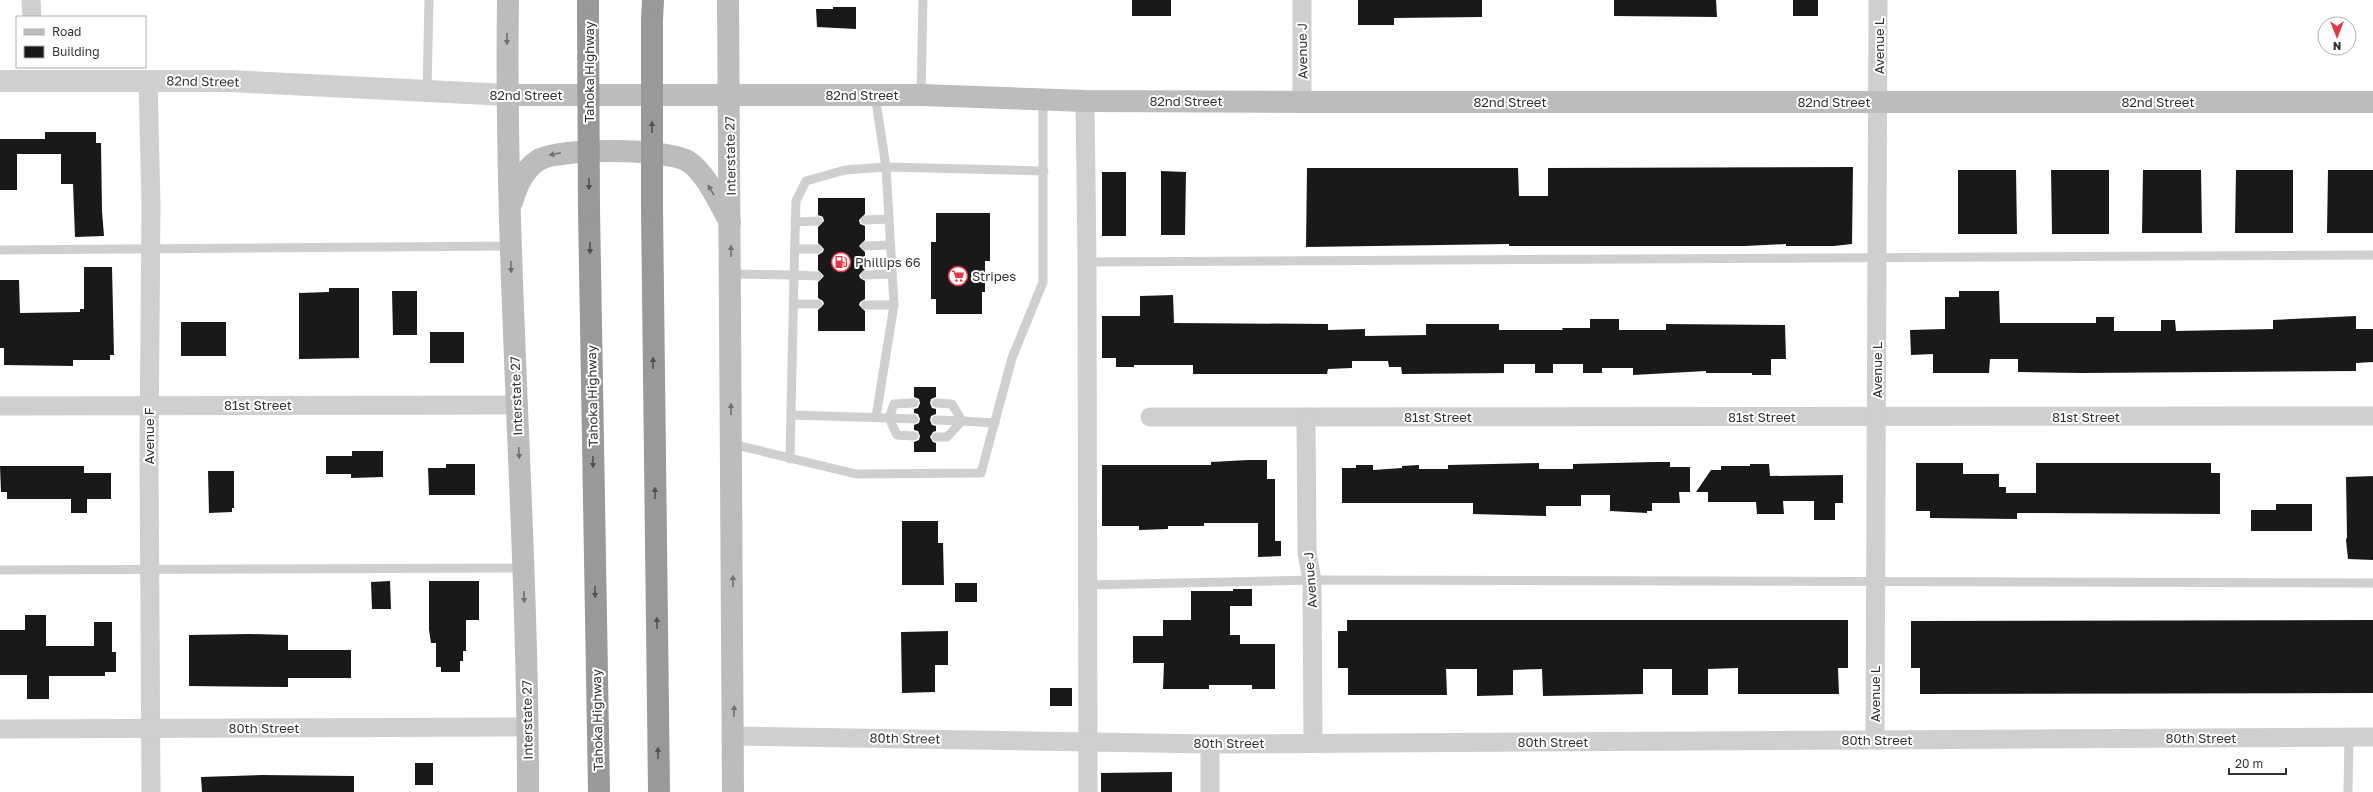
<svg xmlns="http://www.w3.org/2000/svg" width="2373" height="792" font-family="'Golos Text',sans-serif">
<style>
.building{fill:#191919}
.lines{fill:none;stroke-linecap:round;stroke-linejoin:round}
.service{stroke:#cfcfcf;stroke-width:9}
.minor{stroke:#cfcfcf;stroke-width:19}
.tertiary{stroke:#cfcfcf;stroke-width:22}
.secondary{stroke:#bcbcbc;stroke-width:22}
.motorway{stroke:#999;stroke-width:22}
.motorway-bridge{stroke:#999;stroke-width:22}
.oneway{fill:#707070}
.oneway2{fill:#515151}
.labels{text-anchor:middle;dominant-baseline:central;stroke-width:4;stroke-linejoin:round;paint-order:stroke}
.street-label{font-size:13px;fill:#323232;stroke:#fff}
.poi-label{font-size:13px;fill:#323232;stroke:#fff;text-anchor:start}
</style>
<rect width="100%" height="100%" fill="#fff"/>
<!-- building -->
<g class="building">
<rect x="1132" y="0" width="39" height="16"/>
<path d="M1358 0H1482V17L1394 18V25H1358Z"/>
<path d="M1614 0H1716L1717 17 1614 16Z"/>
<rect x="1793" y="0" width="25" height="16"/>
<path d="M833 7H856V29L817 27 816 9H833Z"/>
<path d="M45 132H96V143H101L102 211 104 236 75 237 73 184H61V154H17V190H0V139H45Z"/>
<path d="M1853 167 1852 244 1834 246H1786V244L1745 246H1509V244L1306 247 1307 168H1518L1519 196H1548V168Z"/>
<path d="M1958 170H2016L2017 234H1958Z"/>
<path d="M2051 170H2109V234H2052Z"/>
<path d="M2143 170H2201L2202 233H2142Z"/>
<path d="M2236 170H2293V233H2235Z"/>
<path d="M2328 170H2373V233H2327Z"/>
<path d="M1161 171 1186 172 1185 235H1161Z"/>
<rect x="1102" y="172" width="24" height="64"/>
<path d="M818 198H865V214L859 220 860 224 865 226V240L859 246 865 252V269L859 275 860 278 865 281V299L860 302 859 305 865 311V331H818V310L824 304 823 301 818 298V282L824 276 818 270V255L823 252 824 249 818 243V227L824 221 823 217 818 215Z"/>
<path d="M936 213H990V261H985V292H982V314H936V299H931V242H936Z"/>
<path d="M84 267H112L114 355H110V360H73V366L4 365V348H0V280H19L20 313 80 312V309H84Z"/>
<path d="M329 288H359V358L299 359V293L329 292Z"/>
<path d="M392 291H417V335H393Z"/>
<path d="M1959 291H1999L2000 323H2096V317H2114V331H2161V320H2175L2176 331 2273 329V320L2356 316V329H2373V362L2356 363V371L2081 373 2018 372V359H1990L1989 373H1933V354L1911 355 1910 330 1945 329V297H1959Z"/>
<path d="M1173 295 1174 323 1328 324V330L1365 329V336L1426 335V324H1499V330H1563L1562 328H1590V319H1619V330H1666V324L1785 325 1786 359H1771V375H1752V373H1706V371L1633 375V368H1602V373H1583V364H1553V373H1535V364H1504V373L1402 374 1401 367H1389L1388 361H1352V368L1328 369 1327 374H1193V365H1134V367H1116V358H1102V316H1140V296Z"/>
<rect x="181" y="322" width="45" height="34"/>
<rect x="430" y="332" width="34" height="31"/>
<path d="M914 387H936V397L931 399 930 403 932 408 936 409V414L931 416 930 420 932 425 936 426V431L933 432 930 437 933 442 936 443V452H914V442L919 440 920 436 918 431 914 430V425L919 423 920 419 918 414 914 413V409L918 408 920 403 919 399 914 397Z"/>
<path d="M352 451H383V477L351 478V474H326V456H352Z"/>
<path d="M1248 460H1267V479H1275V541H1281V556L1258 557V523H1204V526H1168V529L1139 530V526H1102V465H1211V462Z"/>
<path d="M1654 462H1670V467H1690V492H1679L1680 503H1652V511H1647V513L1610 511V495H1581V506H1546V516L1473 514V503H1342V468H1356V465H1373V470L1402 468V466L1419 465V469H1448V465L1539 463V469H1573V464Z"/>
<path d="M1916 463H1963V474H1999V487H2006V493H2036V463H2211V473H2220V514L2017 513V519L1930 518V511H1916Z"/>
<path d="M446 464H475V495H429L428 468H446Z"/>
<path d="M1750 464H1769L1770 476 1843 475V503H1835V520H1814V501H1783L1784 514H1757L1756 502H1708V492H1696L1711 470H1721V466H1750Z"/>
<path d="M0 466H84V473H111V499H87V513H71V499H7V492H1Z"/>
<path d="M208 471H234V508H232V512L209 513Z"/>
<path d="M2373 476V560L2348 559 2346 540 2347 537 2346 477Z"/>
<path d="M2276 504H2312V531H2251V510H2276Z"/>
<path d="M902 521H938V543H943L944 585H902Z"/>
<path d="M390 581 391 609H372L371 582Z"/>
<path d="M429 581H479V620H466V651H463V661H460V672H441V667H436V643H431L429 630Z"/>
<rect x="955" y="583" width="22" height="19"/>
<path d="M1233 589H1252V606H1230V635H1240V644H1275V689H1252V685H1209V689H1163L1164 663H1133V636H1163V620H1191V591H1233Z"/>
<path d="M25 615H46V646H94V622H112V652H116V672H105V676H49V699H27V675H0V630H25Z"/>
<path d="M1347 620H1848V668H1838L1839 694H1738V668L1708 669V695H1672V669H1643V694L1543 696 1542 669 1513 670V695L1477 696V669H1446L1447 695H1348V668H1338V631H1347Z"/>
<path d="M2373 620V693L1920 694V668H1911V621Z"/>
<path d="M948 631V665H935V692L902 693 901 632Z"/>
<path d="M250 634 288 635V650H351V678H288V687L189 686V635Z"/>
<rect x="1050" y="688" width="22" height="18"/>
<rect x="415" y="763" width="18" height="22"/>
<path d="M1172 772V792H1101V773Z"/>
<path d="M262 775 354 776V792H202L201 777Z"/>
</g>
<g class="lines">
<!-- service -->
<g class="service">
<path d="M427 91 429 0"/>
<path d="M921 95 923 0"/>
<path d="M865 220 889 219"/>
<path d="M795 222 818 221"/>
<path d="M865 246 890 245"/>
<path d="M795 249H818"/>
<path d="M0 250 510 246"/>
<path d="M1087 262 2373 255"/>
<path d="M731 274 794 275 796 201 806 181 845 170 886 167 875 95"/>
<path d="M865 275 892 274"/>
<path d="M794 304H818"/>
<path d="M865 305H894"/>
<path d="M914 403 894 404 889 418 914 419"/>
<path d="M936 403 952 404 962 421"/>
<path d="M791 415 889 418 897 435 914 436"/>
<path d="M876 417 894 305 886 167 1044 171"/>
<path d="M936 420 962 421"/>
<path d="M936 437H947L962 421 995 423"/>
<path d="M732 444 856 474 981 473 1012 358 1043 282V100"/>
<path d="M790 459 794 275 818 276"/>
<path d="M0 570 523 568"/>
<path d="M1088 585 1312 580 2373 583"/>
<path d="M2348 792 2349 737"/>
</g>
<!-- minor -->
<g class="minor">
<path d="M31 0 32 17"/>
<path d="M1302 0V102"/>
<path d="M148 81 151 205 149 451 151 792"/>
<path d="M1085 101 1087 262 1088 792"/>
<path d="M0 406 517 405"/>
<path d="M1150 417 2373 416"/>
<path d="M1306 417 1307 553 1312 580 1313 743"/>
<path d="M0 729 528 727"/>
<path d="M733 736 1210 744 2373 737"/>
<path d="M1875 740 1878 0"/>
<path d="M1210 792V744"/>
</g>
<!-- tertiary -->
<path class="tertiary" d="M0 81H229L507 95"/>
<!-- secondary -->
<g class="secondary">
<path d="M508 0C504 264 528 528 528 792"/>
<path d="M728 0 733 792"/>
<path d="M507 95H921L1085 101 1302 102H2373"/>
<path d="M512 202C517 186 523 171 537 161 557 147 669 148 689 162 706 173 720 205 730 222"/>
</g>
<!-- motorway -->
<g class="motorway">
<path d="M588 19V0"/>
<path d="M652 20 653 0"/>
<path d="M652 208 659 792"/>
<path d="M589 209 599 792"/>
</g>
<!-- motorway-bridge -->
<g class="motorway-bridge">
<path d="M588 19 589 209"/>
<path d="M652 208V20"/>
</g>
</g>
<!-- one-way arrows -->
<defs><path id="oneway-solid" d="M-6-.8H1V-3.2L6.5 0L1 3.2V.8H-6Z"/></defs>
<g class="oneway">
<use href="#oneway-solid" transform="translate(507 39) rotate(91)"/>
<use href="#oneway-solid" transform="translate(555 154) rotate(168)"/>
<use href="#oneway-solid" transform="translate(711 190) rotate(-121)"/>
<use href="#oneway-solid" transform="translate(731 251) rotate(-90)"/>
<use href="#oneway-solid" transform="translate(511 267) rotate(88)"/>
<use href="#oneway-solid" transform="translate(731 409) rotate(-91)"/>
<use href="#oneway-solid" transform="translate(519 453) rotate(87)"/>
<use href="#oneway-solid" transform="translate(733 581) rotate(-91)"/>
<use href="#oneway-solid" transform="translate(524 597) rotate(88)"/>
<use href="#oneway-solid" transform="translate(734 711) rotate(-88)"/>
</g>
<g class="oneway2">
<use href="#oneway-solid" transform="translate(652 127) rotate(-90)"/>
<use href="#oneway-solid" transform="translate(589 184) rotate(90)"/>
<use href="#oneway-solid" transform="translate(590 248) rotate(89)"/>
<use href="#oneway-solid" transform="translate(653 363) rotate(-91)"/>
<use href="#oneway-solid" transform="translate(593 462) rotate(89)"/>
<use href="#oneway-solid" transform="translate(655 493) rotate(-91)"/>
<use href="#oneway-solid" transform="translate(595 592) rotate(89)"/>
<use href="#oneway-solid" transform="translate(657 623) rotate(-91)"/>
<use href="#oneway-solid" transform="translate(658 753) rotate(-91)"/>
</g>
<!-- icons -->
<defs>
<g id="fuel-ring" transform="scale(1)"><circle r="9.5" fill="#fff" stroke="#e93441" stroke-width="1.5"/><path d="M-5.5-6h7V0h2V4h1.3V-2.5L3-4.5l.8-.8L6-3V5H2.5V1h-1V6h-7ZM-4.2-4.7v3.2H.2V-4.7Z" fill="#e93441"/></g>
<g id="supermarket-ring" transform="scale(1)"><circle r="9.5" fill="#fff" stroke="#e93441" stroke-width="1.5"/><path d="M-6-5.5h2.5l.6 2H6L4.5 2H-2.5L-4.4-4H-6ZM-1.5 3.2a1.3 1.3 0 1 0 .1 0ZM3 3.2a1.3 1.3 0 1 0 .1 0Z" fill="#e93441"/></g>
</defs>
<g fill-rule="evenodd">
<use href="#fuel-ring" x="841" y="262"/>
<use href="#supermarket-ring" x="958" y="276"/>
</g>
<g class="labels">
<!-- street labels -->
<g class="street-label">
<text transform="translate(1879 46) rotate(-90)">Avenue L</text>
<text transform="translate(1302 51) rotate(-91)">Avenue J</text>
<text transform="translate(589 72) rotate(-90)">Tahoka Highway</text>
<text transform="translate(203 81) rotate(1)">82nd Street</text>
<text x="526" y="95">82nd Street</text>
<text x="862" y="95">82nd Street</text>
<text x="1186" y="101">82nd Street</text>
<text x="1510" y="102">82nd Street</text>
<text x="1834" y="102">82nd Street</text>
<text x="2158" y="102">82nd Street</text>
<text transform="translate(730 156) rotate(-91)">Interstate 27</text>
<text transform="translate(1877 370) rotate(-90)">Avenue L</text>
<text transform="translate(516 396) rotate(-92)">Interstate 27</text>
<text transform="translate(592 396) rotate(-91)">Tahoka Highway</text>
<text x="258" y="405">81st Street</text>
<text x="1438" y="417">81st Street</text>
<text x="1762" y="417">81st Street</text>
<text x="2086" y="417">81st Street</text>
<text transform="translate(149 436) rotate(-90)">Avenue F</text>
<text transform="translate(1310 580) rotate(-94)">Avenue J</text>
<text transform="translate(1875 694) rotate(-90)">Avenue L</text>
<text transform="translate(527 720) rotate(-91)">Interstate 27</text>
<text transform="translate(597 720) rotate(-91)">Tahoka Highway</text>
<text x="264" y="728">80th Street</text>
<text transform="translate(905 738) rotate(1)">80th Street</text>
<text x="2201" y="738">80th Street</text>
<text x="1877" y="740">80th Street</text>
<text x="1553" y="742">80th Street</text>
<text x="1229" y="743">80th Street</text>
</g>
<!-- poi labels -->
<g class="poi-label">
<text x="855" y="262">Phillips 66</text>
<text x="972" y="276">Stripes</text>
</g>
</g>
<!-- legend -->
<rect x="16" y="16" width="130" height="52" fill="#ffffff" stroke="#adadad"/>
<rect x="24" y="29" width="20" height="6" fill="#bcbcbc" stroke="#adadad"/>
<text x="52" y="36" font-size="12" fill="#323232">Road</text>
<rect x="24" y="46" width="20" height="12" fill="#191919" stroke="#adadad"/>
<text x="52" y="56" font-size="12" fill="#323232">Building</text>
<!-- north arrow -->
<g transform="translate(2337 36) rotate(180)"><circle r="19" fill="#ffffff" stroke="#adadad"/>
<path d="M0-3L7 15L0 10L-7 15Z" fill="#e93441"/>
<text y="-6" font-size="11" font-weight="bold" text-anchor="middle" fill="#323232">N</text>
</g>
<!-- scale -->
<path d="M2229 768v6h57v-6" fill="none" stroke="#323232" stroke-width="2"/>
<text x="2235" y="768" font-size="12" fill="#323232" stroke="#ffffff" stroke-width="3" paint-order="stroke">20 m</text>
</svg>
